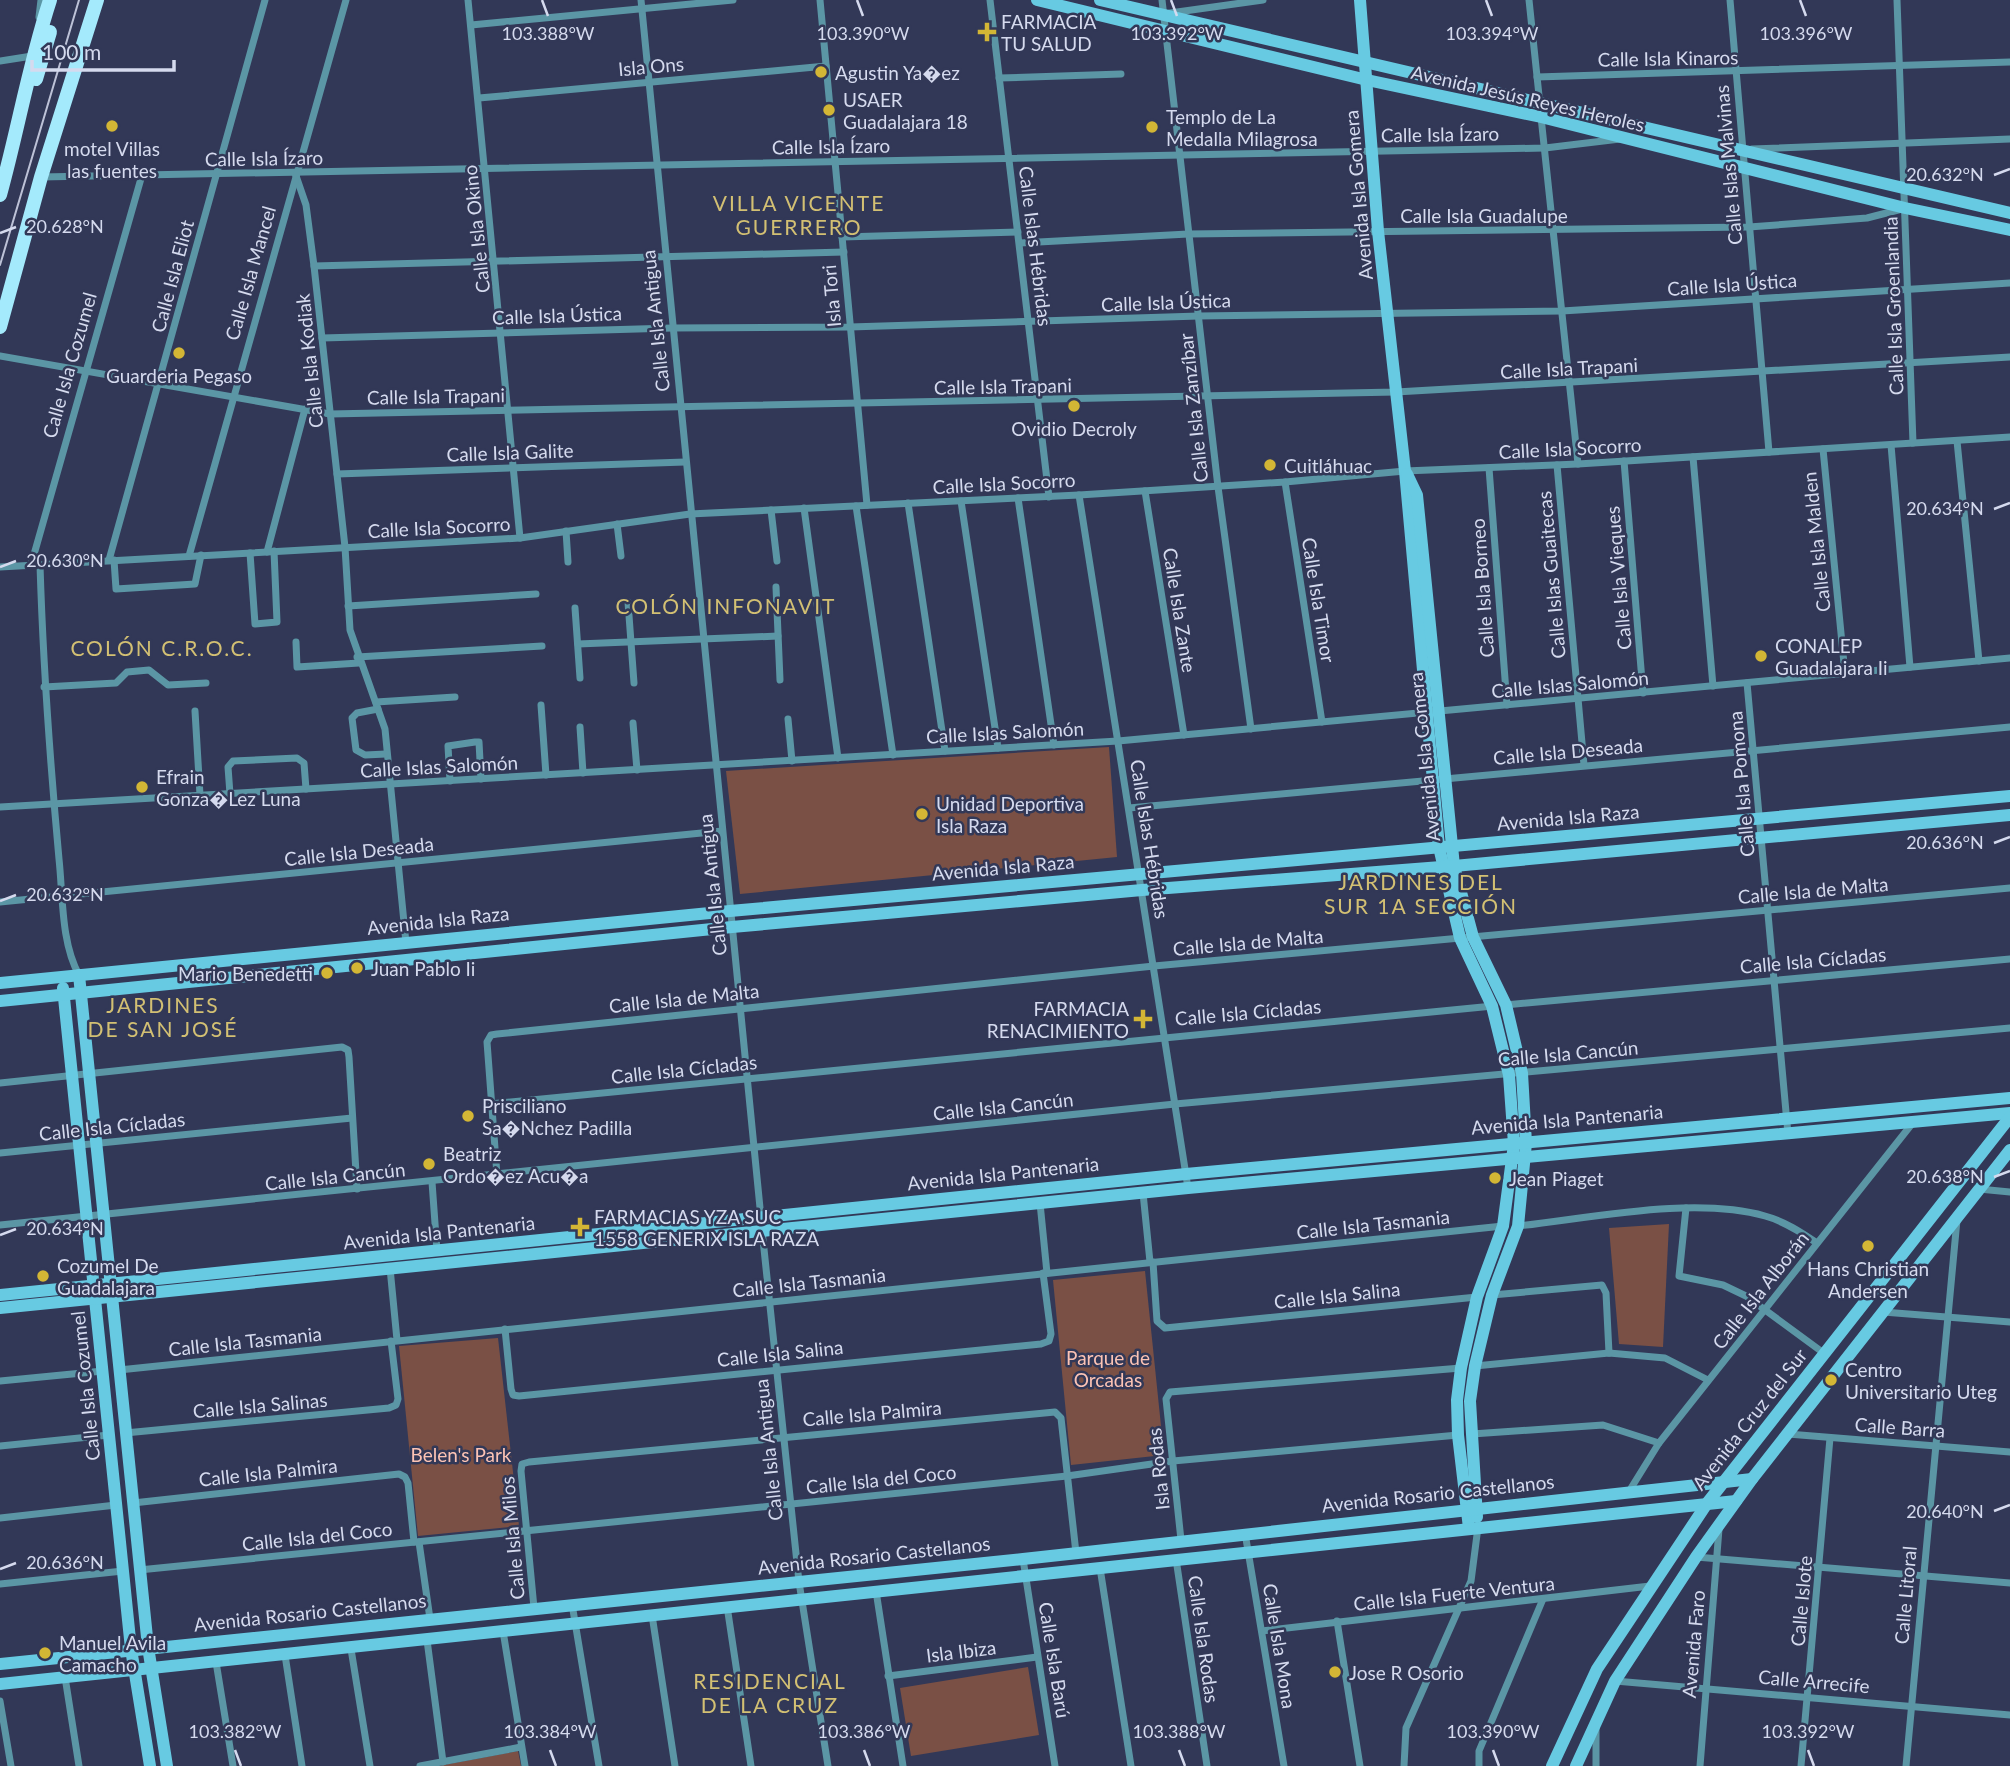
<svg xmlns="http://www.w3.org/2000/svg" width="2010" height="1766" font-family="Lato,sans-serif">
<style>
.green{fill:#7a5045}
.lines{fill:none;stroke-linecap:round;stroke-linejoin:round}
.street{stroke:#5b96a5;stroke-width:7}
.secondary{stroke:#67cae2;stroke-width:12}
.primary{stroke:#a4eafc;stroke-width:14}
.tram{stroke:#bdc2d7;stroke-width:2}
.ticks{fill:none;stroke:#d5daee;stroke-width:2.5}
.poi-dot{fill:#d3b635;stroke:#323857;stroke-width:2.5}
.labels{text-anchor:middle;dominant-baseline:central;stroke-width:5;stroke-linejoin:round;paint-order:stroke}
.poi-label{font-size:19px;fill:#d5daee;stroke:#323857;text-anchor:start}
.street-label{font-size:19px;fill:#d5daee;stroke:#323857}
.park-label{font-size:19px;fill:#fcc3b4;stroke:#323857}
.neighbourhood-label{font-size:21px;letter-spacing:2px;fill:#d3c073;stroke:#323857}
.ticks-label{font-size:18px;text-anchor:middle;fill:#d5daee;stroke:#323857;stroke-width:5;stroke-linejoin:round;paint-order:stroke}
</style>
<rect width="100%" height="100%" fill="#323857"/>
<!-- green -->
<g class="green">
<path d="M1109 747 1117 857 740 894 726 771Z"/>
<path d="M1669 1224 1663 1347 1619 1344 1609 1228Z"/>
<path d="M1145 1271 1164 1455 1071 1465 1053 1280Z"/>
<path d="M498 1338 519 1526 418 1536 399 1346Z"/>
<path d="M1028 1667 1039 1735 911 1756 900 1688Z"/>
<path d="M518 1751 521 1766H438Z"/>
</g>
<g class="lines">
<!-- street -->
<g class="street">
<path d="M468 0 520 538"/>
<path d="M641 0 761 1218"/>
<path d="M820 0 867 505"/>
<path d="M990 0 1049 497"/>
<path d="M1162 0 1218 487 1251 729"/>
<path d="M1529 0 1540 105"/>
<path d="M1730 0 1769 452"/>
<path d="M1897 0 1913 443"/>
<path d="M1170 13 1263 0"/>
<path d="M39 17 41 0"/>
<path d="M471 25 733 0"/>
<path d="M0 61 32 56V52"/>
<path d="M1537 77 2010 62"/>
<path d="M999 78 1121 74"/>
<path d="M479 98 826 66"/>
<path d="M1541 117 1578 464"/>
<path d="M1752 149 2010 139"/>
<path d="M295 173 306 205 314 266 345 547 350 630 385 729 406 943"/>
<path d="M41 177 1545 148 1620 139"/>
<path d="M842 237 1018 232"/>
<path d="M1020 243 1188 234 1749 227 1867 218 1902 209"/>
<path d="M314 266 844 252"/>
<path d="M322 338 672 328 850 327 1199 316 1562 311 2010 283"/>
<path d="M0 356 330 414 1396 392 2010 357"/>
<path d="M1957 441 1979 661"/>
<path d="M1891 445 1910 667"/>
<path d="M1823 449 1845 674"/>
<path d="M1693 457 1713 686"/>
<path d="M1624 461 1643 693"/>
<path d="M1557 465 1584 765"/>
<path d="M1489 468 1507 705"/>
<path d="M337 474 685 462"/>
<path d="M1285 482 1322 722"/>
<path d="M1145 491 1184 735"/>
<path d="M1079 495 1188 1188"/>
<path d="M1018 498 1054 745"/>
<path d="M961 501 998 748"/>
<path d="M908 503 945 751"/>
<path d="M856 506 893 755"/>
<path d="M804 508 838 758"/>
<path d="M771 510 777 561"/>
<path d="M617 524 621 556"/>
<path d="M566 531 568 562"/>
<path d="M267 552 305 409"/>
<path d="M250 553 255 624 277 622 274 551"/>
<path d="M189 556 346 0"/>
<path d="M109 560 265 0"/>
<path d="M114 560 116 589 195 584 201 555"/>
<path d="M31 565 142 175"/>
<path d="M40 565C43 663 50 761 59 859 63 896 61 943 79 975"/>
<path d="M0 567 520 538 690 514 1079 495 1285 482 1405 471 1578 464 2010 437"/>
<path d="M776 587 780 680"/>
<path d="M628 602 634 683"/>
<path d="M348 606 536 594"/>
<path d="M575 608 580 678"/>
<path d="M296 642 297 667 359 663"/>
<path d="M578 644 778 636"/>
<path d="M357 657 542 646"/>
<path d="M1747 683 1788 1134"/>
<path d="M44 687 116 683 127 672 149 670 168 685 206 683"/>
<path d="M376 702 455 697"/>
<path d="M541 705 546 775"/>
<path d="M378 709 357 713 352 718 356 750 365 755 386 754"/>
<path d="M195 711 200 795"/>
<path d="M788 719 792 761"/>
<path d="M633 723 637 770"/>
<path d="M580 727 583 773"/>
<path d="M450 781 448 746 475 742H479L481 779"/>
<path d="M230 794 228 767 233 761 297 758 304 763 306 789"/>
<path d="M0 807 1118 741 2010 658"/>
<path d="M1129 808 2010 727"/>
<path d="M0 902 722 831"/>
<path d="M1505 1005 2010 959"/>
<path d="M0 1083 342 1047 348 1050 349 1057 357 1189"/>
<path d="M490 1104 1493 1006"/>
<path d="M0 1153 352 1118"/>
<path d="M497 1175 487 1042 491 1035 497 1034 1154 966 2010 888"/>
<path d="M432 1182 437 1251"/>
<path d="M1979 1189 2010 1192"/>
<path d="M1143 1193 1150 1262"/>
<path d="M1040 1203 1047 1273"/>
<path d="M1686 1208 1679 1276 1723 1285 1746 1296 1825 1354"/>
<path d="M0 1225 1175 1104 2010 1028"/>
<path d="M1518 1226C1591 1218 1694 1196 1765 1216 1784 1221 1801 1232 1817 1243"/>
<path d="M762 1230 799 1582 828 1766"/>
<path d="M1153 1262 1157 1321 1165 1328 1477 1297"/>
<path d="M390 1268 397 1340"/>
<path d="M1492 1295 1602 1285 1606 1293 1609 1353"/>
<path d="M1883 1312 2010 1322"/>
<path d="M505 1329 511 1389 513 1395 519 1396 1041 1344 1049 1341 1051 1334 1043 1273"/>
<path d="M1475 1366 1609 1353 1665 1358 1708 1380"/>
<path d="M119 1370 1503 1226"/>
<path d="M0 1381 103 1371"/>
<path d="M125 1433 389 1408 396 1405 398 1399 391 1341"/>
<path d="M1472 1434 1603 1425 1659 1443"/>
<path d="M1788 1434 2010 1452"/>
<path d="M0 1446 109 1435"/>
<path d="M1628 1493 1659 1443 1915 1120"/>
<path d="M133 1503 399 1474 405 1477 408 1483 414 1542"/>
<path d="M0 1518 116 1505"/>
<path d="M1245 1533 1284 1766"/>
<path d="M1181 1540 1166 1399 1170 1392 1461 1368"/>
<path d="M419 1542 430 1619"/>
<path d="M1696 1557 2010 1583"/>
<path d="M1023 1559 1055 1766"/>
<path d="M1176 1559 1207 1766"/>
<path d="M1100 1568 1131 1766"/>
<path d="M139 1570 1067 1476 1173 1461 1458 1435"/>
<path d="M0 1584 123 1571"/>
<path d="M876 1591 903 1766"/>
<path d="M572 1604 599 1766"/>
<path d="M727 1606 751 1766"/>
<path d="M534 1608 521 1471 522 1464 529 1462 1055 1412 1061 1418 1076 1553"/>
<path d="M652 1615 675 1766"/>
<path d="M1337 1621 1360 1766"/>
<path d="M503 1631 525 1766"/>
<path d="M1262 1631 1650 1586"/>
<path d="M427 1640 443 1762"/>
<path d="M351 1649 370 1766"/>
<path d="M285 1655 302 1766"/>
<path d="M216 1662 233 1766"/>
<path d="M888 1676 1037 1657"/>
<path d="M65 1677 79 1766"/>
<path d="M1615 1681 2010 1715"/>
<path d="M0 1701 11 1766"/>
<path d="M420 1766 521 1747"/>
<path d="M1404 1766 1406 1728 1471 1581 1478 1527"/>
<path d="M1479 1766V1751L1543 1599"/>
<path d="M1596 1766V1728"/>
<path d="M1700 1766 1719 1529"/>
<path d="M1801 1766 1830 1438"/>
<path d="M1906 1766 1957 1220"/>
</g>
<!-- secondary -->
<g class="secondary">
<path d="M1037 0 1367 80 1541 117 1905 208 2010 230"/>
<path d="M1100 0 2010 213"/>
<path d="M1360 0 1378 231 1405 471 1439 847 1460 938 1492 1006 1509 1075 1514 1144 1503 1226 1477 1297 1461 1368 1457 1400 1458 1435 1469 1528"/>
<path d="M1407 474 1417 495 1454 866 1473 937 1506 1005 1522 1073 1526 1143 1518 1226 1492 1295 1475 1366 1470 1401 1477 1517"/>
<path d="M79 975 148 1647 167 1766"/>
<path d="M0 983 730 911 2010 796"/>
<path d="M63 988 131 1649 150 1766"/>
<path d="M0 1001 732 927 1142 890 1454 866 2010 815"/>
<path d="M0 1295 1186 1174 2010 1098"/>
<path d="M0 1308 1188 1188 2010 1113"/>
<path d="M0 1664 1023 1559 1752 1479"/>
<path d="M0 1684 1736 1501"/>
<path d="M1552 1766 1597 1669 1708 1502 2010 1117"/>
<path d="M1576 1766 1615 1681 1696 1557 1752 1479 2010 1150"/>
</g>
<!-- primary -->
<g class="primary">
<path d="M36 79 50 32"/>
<path d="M0 195C18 130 29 64 50 0"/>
<path d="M0 327 41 177 97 0"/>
</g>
<!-- tram -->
<path class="tram" d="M0 265 79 0"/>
</g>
<!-- ticks -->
<path class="ticks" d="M542 0 548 16M857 0 863 16M1171 0 1177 16M1486 0 1492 16M1800 0 1806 16M1994 175 2010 169M0 233 16 227M1994 509 2010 503M0 567 16 561M1994 843 2010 837M0 901 16 895M1994 1177 2010 1171M0 1235 16 1229M1994 1511 2010 1505M0 1569 16 1563M235 1750 241 1766M550 1750 556 1766M864 1750 870 1766M1179 1750 1185 1766M1493 1750 1499 1766M1808 1750 1814 1766"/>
<!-- markers -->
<g class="poi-dot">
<path d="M983.5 21.5h7v7h7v7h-7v7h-7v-7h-7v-7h7z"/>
<circle cx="821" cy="72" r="7"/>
<circle cx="829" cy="110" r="7"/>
<circle cx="112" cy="126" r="7"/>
<circle cx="1152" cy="127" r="7"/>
<circle cx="179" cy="353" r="7"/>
<circle cx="1074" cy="406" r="7"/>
<circle cx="1270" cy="465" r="7"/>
<circle cx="1761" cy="656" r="7"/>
<circle cx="142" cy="787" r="7"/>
<circle cx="922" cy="814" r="7"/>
<circle cx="357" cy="968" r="7"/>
<circle cx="327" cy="973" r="7"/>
<path d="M1139.5 1008.5h7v7h7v7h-7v7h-7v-7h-7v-7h7z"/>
<circle cx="468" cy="1116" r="7"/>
<circle cx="429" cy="1164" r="7"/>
<circle cx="1495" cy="1178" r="7"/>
<path d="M576.5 1216.5h7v7h7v7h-7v7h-7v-7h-7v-7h7z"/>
<circle cx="1868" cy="1246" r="7"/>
<circle cx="43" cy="1276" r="7"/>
<circle cx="1831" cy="1380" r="7"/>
<circle cx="45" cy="1653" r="7"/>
<circle cx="1335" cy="1672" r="7"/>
</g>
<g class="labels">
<!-- poi labels -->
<g class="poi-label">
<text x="1001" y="21">FARMACIA<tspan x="1001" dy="22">TU SALUD</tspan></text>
<text x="835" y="72">Agustin Ya�ez</text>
<text x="843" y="99">USAER<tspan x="843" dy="22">Guadalajara 18</tspan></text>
<text x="1166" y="116">Templo de La<tspan x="1166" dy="22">Medalla Milagrosa</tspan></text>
<text x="112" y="148" text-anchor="middle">motel Villas<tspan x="112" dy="22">las fuentes</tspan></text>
<text x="179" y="375" text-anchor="middle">Guarderia Pegaso</text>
<text x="1074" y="428" text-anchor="middle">Ovidio Decroly</text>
<text x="1284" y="465">Cuitláhuac</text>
<text x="1775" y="645">CONALEP<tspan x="1775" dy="22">Guadalajara Ii</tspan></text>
<text x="156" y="776">Efrain<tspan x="156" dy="22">Gonza�Lez Luna</tspan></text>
<text x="936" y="803">Unidad Deportiva<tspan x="936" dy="22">Isla Raza</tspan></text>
<text x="371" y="968">Juan Pablo Ii</text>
<text x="313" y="973" text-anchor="end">Mario Benedetti</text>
<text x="1129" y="1008" text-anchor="end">FARMACIA<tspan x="1129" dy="22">RENACIMIENTO</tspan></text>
<text x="482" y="1105">Prisciliano<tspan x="482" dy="22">Sa�Nchez Padilla</tspan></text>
<text x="443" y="1153">Beatriz<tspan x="443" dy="22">Ordo�ez Acu�a</tspan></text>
<text x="1509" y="1178">Jean Piaget</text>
<text x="594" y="1216">FARMACIAS YZA SUC<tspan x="594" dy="22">1558 GENERIX ISLA RAZA</tspan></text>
<text x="57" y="1265">Cozumel De<tspan x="57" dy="22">Guadalajara</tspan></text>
<text x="1868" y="1268" text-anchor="middle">Hans Christian<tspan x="1868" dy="22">Andersen</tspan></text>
<text x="1845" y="1369">Centro<tspan x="1845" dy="22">Universitario Uteg</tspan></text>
<text x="59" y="1642">Manuel Avila<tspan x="59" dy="22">Camacho</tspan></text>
<text x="1349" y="1672">Jose R Osorio</text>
</g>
<!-- street labels -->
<g class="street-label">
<text transform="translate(1668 58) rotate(-1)">Calle Isla Kinaros</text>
<text transform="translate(651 66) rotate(-5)">Isla Ons</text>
<text transform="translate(1528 98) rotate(13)">Avenida Jesús Reyes Heroles</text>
<text transform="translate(1440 134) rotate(-1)">Calle Isla Ízaro</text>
<text transform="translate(831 146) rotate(-1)">Calle Isla Ízaro</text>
<text transform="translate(264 158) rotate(-1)">Calle Isla Ízaro</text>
<text transform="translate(1728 165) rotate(-95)">Calle Islas Malvinas</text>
<text transform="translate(1358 195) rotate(-95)">Avenida Isla Gomera</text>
<text x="1484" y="215">Calle Isla Guadalupe</text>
<text transform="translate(476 229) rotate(-96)">Calle Isla Okino</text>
<text transform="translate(1036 246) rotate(83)">Calle Islas Hébridas</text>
<text transform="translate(250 273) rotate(-74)">Calle Isla Mancel</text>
<text transform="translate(172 276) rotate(-75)">Calle Isla Eliot</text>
<text transform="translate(1732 284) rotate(-4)">Calle Isla Ústica</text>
<text transform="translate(831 296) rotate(-95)">Isla Tori</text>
<text transform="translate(1166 302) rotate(-2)">Calle Isla Ústica</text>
<text transform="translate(1893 306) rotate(-92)">Calle Isla Groenlandia</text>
<text transform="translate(557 315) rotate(-2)">Calle Isla Ústica</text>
<text transform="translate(655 321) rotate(-96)">Calle Isla Antigua</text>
<text transform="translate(309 361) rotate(-96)">Calle Isla Kodiak</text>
<text transform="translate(69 365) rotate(-74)">Calle Isla Cozumel</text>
<text transform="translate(1569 368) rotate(-3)">Calle Isla Trapani</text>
<text transform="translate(1003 386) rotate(-1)">Calle Isla Trapani</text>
<text transform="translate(436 396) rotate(-1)">Calle Isla Trapani</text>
<text transform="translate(1193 408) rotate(-96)">Calle Isla Zanzíbar</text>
<text transform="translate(1570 448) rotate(-3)">Calle Isla Socorro</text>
<text transform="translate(510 452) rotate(-2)">Calle Isla Galite</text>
<text transform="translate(1004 483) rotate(-3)">Calle Isla Socorro</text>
<text transform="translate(439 527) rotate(-3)">Calle Isla Socorro</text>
<text transform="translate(1816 542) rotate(-96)">Calle Isla Malden</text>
<text transform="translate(1551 575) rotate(-95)">Calle Islas Guaitecas</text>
<text transform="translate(1618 578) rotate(-95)">Calle Isla Vieques</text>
<text transform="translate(1482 588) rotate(-94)">Calle Isla Borneo</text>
<text transform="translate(1319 600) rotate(81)">Calle Isla Timor</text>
<text transform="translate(1180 610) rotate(81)">Calle Isla Zante</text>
<text transform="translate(1570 684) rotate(-5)">Calle Islas Salomón</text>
<text transform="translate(1005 732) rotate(-3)">Calle Islas Salomón</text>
<text transform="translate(1568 751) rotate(-5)">Calle Isla Deseada</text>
<text transform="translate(1424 757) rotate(-96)">Avenida Isla Gomera</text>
<text transform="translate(439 766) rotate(-3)">Calle Islas Salomón</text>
<text transform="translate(1741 784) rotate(-95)">Calle Isla Pomona</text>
<text transform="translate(1568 817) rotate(-5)">Avenida Isla Raza</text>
<text transform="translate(1150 839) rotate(81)">Calle Islas Hébridas</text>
<text transform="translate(359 851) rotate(-6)">Calle Isla Deseada</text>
<text transform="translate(1003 867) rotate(-5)">Avenida Isla Raza</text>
<text transform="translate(712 885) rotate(-96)">Calle Isla Antigua</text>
<text transform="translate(1813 890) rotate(-5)">Calle Isla de Malta</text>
<text transform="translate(438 920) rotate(-6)">Avenida Isla Raza</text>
<text transform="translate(1248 942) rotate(-5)">Calle Isla de Malta</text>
<text transform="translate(1813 960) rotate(-5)">Calle Isla Cícladas</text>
<text transform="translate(684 998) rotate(-6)">Calle Isla de Malta</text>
<text transform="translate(1248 1012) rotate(-5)">Calle Isla Cícladas</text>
<text transform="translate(1568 1053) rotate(-5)">Calle Isla Cancún</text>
<text transform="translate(684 1069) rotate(-6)">Calle Isla Cícladas</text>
<text transform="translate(1003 1106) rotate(-6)">Calle Isla Cancún</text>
<text transform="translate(1567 1119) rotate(-5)">Avenida Isla Pantenaria</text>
<text transform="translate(112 1126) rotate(-6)">Calle Isla Cícladas</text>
<text transform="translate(1003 1173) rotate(-6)">Avenida Isla Pantenaria</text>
<text transform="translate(335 1176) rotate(-6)">Calle Isla Cancún</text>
<text transform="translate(1373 1224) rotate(-6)">Calle Isla Tasmania</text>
<text transform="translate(439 1232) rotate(-6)">Avenida Isla Pantenaria</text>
<text transform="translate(809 1282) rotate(-6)">Calle Isla Tasmania</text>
<text transform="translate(1760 1290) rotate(-52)">Calle Isla Alborán</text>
<text transform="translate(1337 1295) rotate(-6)">Calle Isla Salina</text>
<text transform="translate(245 1341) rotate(-6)">Calle Isla Tasmania</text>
<text transform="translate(780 1353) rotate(-6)">Calle Isla Salina</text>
<text transform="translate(85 1386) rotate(-96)">Calle Isla Cozumel</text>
<text transform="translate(260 1405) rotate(-5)">Calle Isla Salinas</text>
<text transform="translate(872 1413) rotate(-5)">Calle Isla Palmira</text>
<text transform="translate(1749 1419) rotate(-52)">Avenida Cruz del Sur</text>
<text transform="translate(1900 1427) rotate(4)">Calle Barra</text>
<text transform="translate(768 1450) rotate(-96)">Calle Isla Antigua</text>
<text transform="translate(1158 1469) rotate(-96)">Isla Rodas</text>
<text transform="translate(268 1472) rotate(-6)">Calle Isla Palmira</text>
<text transform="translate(881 1479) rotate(-6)">Calle Isla del Coco</text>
<text transform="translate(1438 1493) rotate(-6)">Avenida Rosario Castellanos</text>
<text transform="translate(317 1536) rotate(-6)">Calle Isla del Coco</text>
<text transform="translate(512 1538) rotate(-95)">Calle Isla Milos</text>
<text transform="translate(874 1555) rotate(-6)">Avenida Rosario Castellanos</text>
<text transform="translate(1454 1593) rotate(-6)">Calle Isla Fuerte Ventura</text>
<text transform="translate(1905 1595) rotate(-85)">Calle Litoral</text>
<text transform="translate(1801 1601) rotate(-85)">Calle Islote</text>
<text transform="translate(310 1612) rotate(-6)">Avenida Rosario Castellanos</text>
<text transform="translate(1204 1639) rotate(82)">Calle Isla Rodas</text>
<text transform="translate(1693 1644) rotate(-85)">Avenida Faro</text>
<text transform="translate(1280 1646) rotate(81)">Calle Isla Mona</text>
<text transform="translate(961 1651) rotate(-7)">Isla Ibiza</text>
<text transform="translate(1055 1660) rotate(81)">Calle Isla Barú</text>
<text transform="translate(1814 1681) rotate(5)">Calle Arrecife</text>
</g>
<!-- park labels -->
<g class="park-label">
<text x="1108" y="1357">Parque de<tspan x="1108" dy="22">Orcadas</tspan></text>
<text x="461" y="1454">Belen's Park</text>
</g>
<!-- neighbourhood labels -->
<g class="neighbourhood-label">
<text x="799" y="202">VILLA VICENTE<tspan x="799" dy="24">GUERRERO</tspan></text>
<text x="726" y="605">COLÓN INFONAVIT</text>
<text x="162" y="647">COLÓN C.R.O.C.</text>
<text x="1421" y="881">JARDINES DEL<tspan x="1421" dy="24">SUR 1A SECCIÓN</tspan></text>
<text x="163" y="1004">JARDINES<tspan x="163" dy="24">DE SAN JOSÉ</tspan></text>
<text x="770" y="1680">RESIDENCIAL<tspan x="770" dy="24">DE LA CRUZ</tspan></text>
</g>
</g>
<g class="ticks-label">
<text x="548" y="40">103.388°W</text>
<text x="863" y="40">103.390°W</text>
<text x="1177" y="40">103.392°W</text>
<text x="1492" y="40">103.394°W</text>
<text x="1806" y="40">103.396°W</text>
<text x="1945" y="181">20.632°N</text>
<text x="65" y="233">20.628°N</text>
<text x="1945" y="515">20.634°N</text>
<text x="65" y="567">20.630°N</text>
<text x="1945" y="849">20.636°N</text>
<text x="65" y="901">20.632°N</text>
<text x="1945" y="1183">20.638°N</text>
<text x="65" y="1235">20.634°N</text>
<text x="1945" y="1518">20.640°N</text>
<text x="65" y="1569">20.636°N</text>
<text x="235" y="1738">103.382°W</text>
<text x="550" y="1738">103.384°W</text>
<text x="864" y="1738">103.386°W</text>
<text x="1179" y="1738">103.388°W</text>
<text x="1493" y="1738">103.390°W</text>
<text x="1808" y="1738">103.392°W</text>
</g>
<!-- scale -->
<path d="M32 60v10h142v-10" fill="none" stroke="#d5daee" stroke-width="3.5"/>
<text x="42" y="60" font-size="21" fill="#d5daee" stroke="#323857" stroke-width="5" paint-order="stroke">100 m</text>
</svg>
